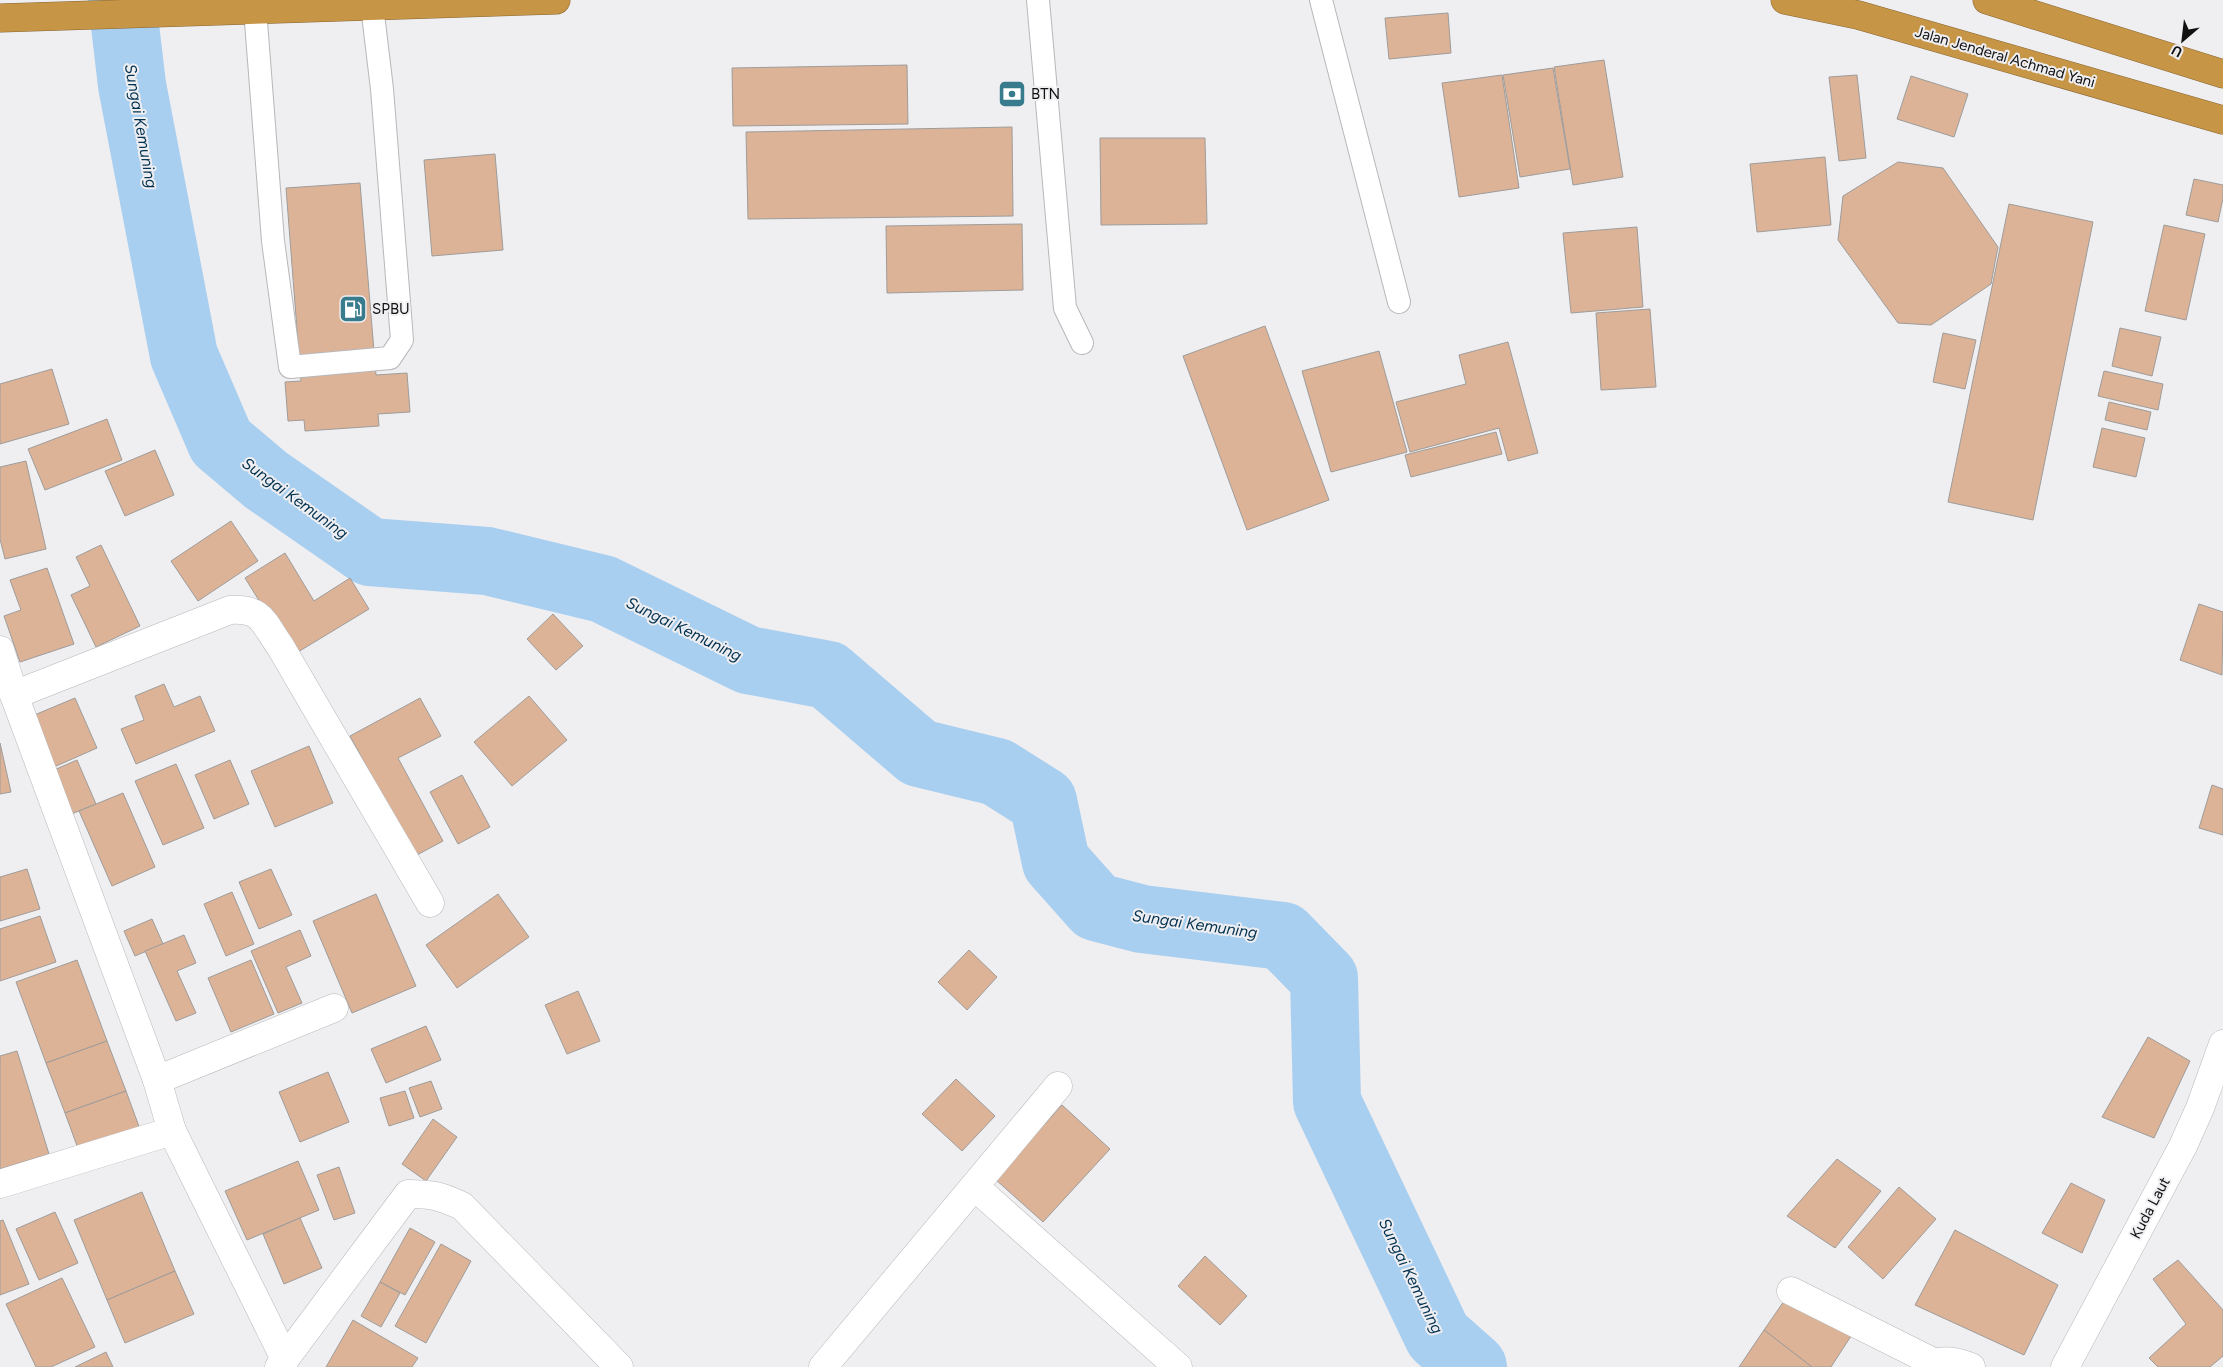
<svg xmlns="http://www.w3.org/2000/svg" width="2223" height="1367" font-family="Figtree,sans-serif">
<style>
.lines{fill:none;stroke-linecap:round;stroke-linejoin:round}
.river{stroke:#a8cff0;stroke-width:68}
.building{fill:#ddb397;stroke:#9e9c9a}
.lane-casing{stroke:#b8b7ba;stroke-width:24}
.street-casing{stroke:#b8b7ba;stroke-width:29}
.highway-casing{stroke:#876734;stroke-width:29}
.lane{stroke:#fff;stroke-width:22}
.street{stroke:#fff;stroke-width:28}
.highway{stroke:#c69546;stroke-width:28}
.labels{text-anchor:middle;dominant-baseline:central;stroke-width:4;stroke-linejoin:round;paint-order:stroke}
.street-label{font-size:15px;fill:#111112;stroke:#efeef1}
.poi-label{font-size:15px;fill:#111112;stroke:#efeef1;text-anchor:start}
.water-label{font-size:16px;font-style:italic;fill:#023251;stroke:#efeef1}
</style>
<rect width="100%" height="100%" fill="#efeef1"/>
<g class="lines">
<!-- river -->
<path class="river" d="M122 0 132 85 184 356 221 442 266 480 370 552 487 561 603 589 748 660 828 675 919 753 997 772 1043 801 1056 862 1096 907 1142 919 1283 936 1324 978 1327 1102 1438 1336 1473 1367"/>
</g>
<!-- building -->
<g class="building">
<path d="M1448 13 1451 53 1389 59 1385 18Z"/>
<path d="M1604 60 1623 177 1573 185 1554 67Z"/>
<path d="M907 65 908 124 733 126 732 68Z"/>
<path d="M1553 68 1570 169 1520 177 1503 75Z"/>
<path d="M1502 75 1519 188 1459 197 1442 83Z"/>
<path d="M1857 75 1866 158 1839 161 1829 77Z"/>
<path d="M1911 76 1968 94 1954 137 1897 119Z"/>
<path d="M1012 127 1013 216 748 219 746 132Z"/>
<path d="M1100 138H1205L1207 224 1101 225Z"/>
<path d="M495 154 503 250 432 256 424 160Z"/>
<path d="M1825 157 1831 225 1757 232 1750 164Z"/>
<path d="M1898 162 1943 168 1998 247 1991 284 1931 325 1898 323 1838 240 1843 196Z"/>
<path d="M2194 179 2223 185V198L2218 222 2186 215Z"/>
<path d="M360 183 376 375 407 373 410 412 378 414 379 426 305 431 304 420 288 421 285 382 301 381 286 188Z"/>
<path d="M2009 204 2093 222 2033 520 1948 502Z"/>
<path d="M1022 224 1023 290 887 293 886 226Z"/>
<path d="M2164 225 2205 234 2186 320 2145 311Z"/>
<path d="M1637 227 1643 307 1571 313 1563 233Z"/>
<path d="M1650 309 1656 387 1601 390 1596 313Z"/>
<path d="M1265 326 1329 500 1247 530 1183 356Z"/>
<path d="M2120 328 2161 337 2152 376 2112 366Z"/>
<path d="M1943 333 1976 340 1965 389 1933 382Z"/>
<path d="M1508 342 1538 453 1508 461 1499 428 1410 452 1396 402 1466 384 1459 355Z"/>
<path d="M1379 351 1407 452 1331 472 1302 371Z"/>
<path d="M52 369 69 424 0 444V384Z"/>
<path d="M2104 371 2163 384 2158 410 2098 396Z"/>
<path d="M2109 402 2151 412 2147 430 2105 420Z"/>
<path d="M107 419 122 460 45 490 28 449Z"/>
<path d="M2102 428 2145 438 2136 477 2093 467Z"/>
<path d="M1496 432 1502 454 1411 477 1405 455Z"/>
<path d="M155 450 174 495 125 516 105 471Z"/>
<path d="M26 461 46 549 5 559 0 539V467Z"/>
<path d="M231 521 258 561 198 601 171 561Z"/>
<path d="M101 545 140 626 96 647 71 595 90 586 76 557Z"/>
<path d="M285 553 314 601 350 578 369 609 293 655 245 578Z"/>
<path d="M47 568 74 644 20 662 4 616 21 610 10 580Z"/>
<path d="M2199 604 2223 612 2222 675 2180 660Z"/>
<path d="M553 614 583 646 556 670 527 639Z"/>
<path d="M164 684 174 707 200 696 215 731 136 764 121 729 144 720 135 696Z"/>
<path d="M529 696 567 740 512 786 474 742Z"/>
<path d="M75 698 97 748 54 767 32 716Z"/>
<path d="M420 698 441 736 398 758 443 841 415 856 350 736Z"/>
<path d="M0 743 11 792 0 794Z"/>
<path d="M309 746 333 803 275 827 251 771Z"/>
<path d="M77 760 96 804 64 817 45 774Z"/>
<path d="M230 760 249 804 214 819 195 775Z"/>
<path d="M176 764 204 828 163 845 135 781Z"/>
<path d="M462 775 490 827 458 844 430 792Z"/>
<path d="M2212 785 2223 789V835L2199 828Z"/>
<path d="M123 793 155 867 112 886 79 811Z"/>
<path d="M27 869 40 909 0 921V877Z"/>
<path d="M271 869 292 915 259 929 239 882Z"/>
<path d="M232 892 254 944 226 956 204 904Z"/>
<path d="M376 894 416 986 352 1013 313 921Z"/>
<path d="M498 894 529 937 457 988 426 945Z"/>
<path d="M40 916 56 962 0 981V929Z"/>
<path d="M152 919 163 944 135 956 124 931Z"/>
<path d="M300 930 311 956 286 967 302 1003 278 1013 251 951Z"/>
<path d="M184 935 196 963 177 971 196 1013 176 1021 145 951Z"/>
<path d="M969 950 997 977 967 1010 938 982Z"/>
<path d="M77 960 107 1041 46 1063 16 982Z"/>
<path d="M251 960 274 1014 231 1032 208 978Z"/>
<path d="M578 991 600 1041 567 1054 545 1005Z"/>
<path d="M426 1026 441 1060 386 1083 371 1049Z"/>
<path d="M2148 1037 2190 1061 2154 1138 2102 1117Z"/>
<path d="M107 1041 126 1091 65 1113 46 1063Z"/>
<path d="M17 1051 49 1154 0 1169V1056Z"/>
<path d="M328 1072 349 1122 300 1142 279 1092Z"/>
<path d="M956 1079 995 1116 962 1151 922 1114Z"/>
<path d="M431 1081 442 1109 420 1117 409 1088Z"/>
<path d="M126 1091 141 1132 80 1154 65 1113Z"/>
<path d="M405 1091 414 1118 389 1126 380 1098Z"/>
<path d="M1062 1105 1110 1149 1043 1222 995 1179Z"/>
<path d="M433 1119 457 1137 426 1181 402 1164Z"/>
<path d="M1837 1159 1881 1191 1835 1248 1787 1216Z"/>
<path d="M298 1161 319 1210 247 1240 225 1191Z"/>
<path d="M339 1167 355 1213 334 1220 317 1175Z"/>
<path d="M2071 1183 2105 1200 2082 1253 2042 1233Z"/>
<path d="M1899 1187 1936 1219 1883 1279 1848 1247Z"/>
<path d="M142 1192 175 1271 107 1300 74 1220Z"/>
<path d="M55 1212 78 1263 39 1280 16 1229Z"/>
<path d="M300 1218 322 1268 284 1284 263 1234Z"/>
<path d="M3 1220 29 1284 0 1295V1221Z"/>
<path d="M410 1228 435 1242 405 1295 380 1282Z"/>
<path d="M1955 1230 2058 1285 2024 1355 1915 1305Z"/>
<path d="M441 1244 471 1261 426 1343 395 1326Z"/>
<path d="M1205 1256 1247 1296 1220 1325 1178 1286Z"/>
<path d="M2178 1260 2223 1310V1356L2210 1367H2158L2149 1358 2186 1324 2153 1279Z"/>
<path d="M175 1271 194 1314 125 1343 107 1300Z"/>
<path d="M62 1278 95 1347 51 1367H36L6 1304Z"/>
<path d="M380 1282 400 1293 381 1327 361 1316Z"/>
<path d="M1791 1291 1853 1333 1831 1367H1812L1764 1330Z"/>
<path d="M353 1320 418 1358 412 1367H326Z"/>
<path d="M1764 1330 1812 1367H1739Z"/>
<path d="M106 1352 113 1367H75Z"/>
</g>
<g class="lines">
<!-- lane casing -->
<g class="lane-casing">
<g id="lane">
<path d="M1038 0 1065 308 1082 343"/>
<path d="M1321 0 1399 302"/>
<path d="M255 9 273 241 290 367 390 358 402 340 382 89 372 6"/>
</g>
</g>
<!-- street casing -->
<g class="street-casing">
<g id="street">
<path d="M0 650 14 695 157 1080 172 1131 285 1359"/>
<path d="M14 695 230 610C262 608 263 622 280 646L430 903"/>
<path d="M157 1080 334 1008"/>
<path d="M0 1184 172 1131"/>
<path d="M975 1187 1178 1367"/>
<path d="M1791 1291 1935 1363"/>
<path d="M279 1367 408 1194C433 1194 440 1196 462 1206L619 1367"/>
<path d="M823 1367 1058 1086"/>
<path d="M1929 1367C1941 1357 1958 1362 1971 1367"/>
<path d="M2065 1367 2183 1146 2200 1108 2223 1044"/>
</g>
</g>
<!-- highway casing -->
<g class="highway-casing">
<g id="highway">
<path d="M1785 0 1858 15 2223 120"/>
<path d="M1987 0 2223 74"/>
<path d="M0 18 556 0"/>
</g>
</g>
<!-- lane -->
<use href="#lane" class="lane"/>
<!-- street -->
<use href="#street" class="street"/>
<!-- highway -->
<use href="#highway" class="highway"/>
</g>
<!-- icons -->
<defs>
<g id="bank-square" transform="scale(1.4375)"><rect x="-9" y="-9" width="18" height="18" rx="4" fill="#387b8c" stroke="#efeef1"/><path d="M-6-4H6V4H-6ZM0-2.3a2.3 2.3 0 1 0 0 4.6a2.3 2.3 0 1 0 0-4.6Z" fill="#fff"/></g>
<g id="fuel-square" transform="scale(1.4375)"><rect x="-9" y="-9" width="18" height="18" rx="4" fill="#387b8c" stroke="#efeef1"/><path d="M-5.5-6h7V0h2V4h1.3V-2.5L3-4.5l.8-.8L6-3V5H2.5V1h-1V6h-7ZM-4.2-4.7v3.2H.2V-4.7Z" fill="#fff"/></g>
</defs>
<g fill-rule="evenodd">
<use href="#bank-square" x="1012" y="94"/>
<use href="#fuel-square" x="353" y="309"/>
</g>
<g class="labels">
<!-- street labels -->
<g class="street-label">
<text transform="translate(2005 57) rotate(16)">Jalan Jenderal Achmad Yani</text>
<text transform="translate(2150 1208) rotate(-62)">Kuda Laut</text>
</g>
<!-- poi labels -->
<g class="poi-label">
<text x="1031" y="94">BTN</text>
<text x="372" y="309">SPBU</text>
</g>
<!-- water labels -->
<g class="water-label">
<text transform="translate(141 126) rotate(80)">Sungai Kemuning</text>
<text transform="translate(295 498) rotate(36)">Sungai Kemuning</text>
<text transform="translate(684 629) rotate(26)">Sungai Kemuning</text>
<text transform="translate(1195 924) rotate(8)">Sungai Kemuning</text>
<text transform="translate(1411 1276) rotate(64)">Sungai Kemuning</text>
</g>
</g>
<!-- north arrow -->
<g transform="translate(2183 40) rotate(208)" stroke="#efeef1" stroke-width="4" paint-order="stroke">
<path d="M0-4L9 19L0 12L-9 19Z" fill="#111112"/>
<text y="-8" font-size="14" font-weight="bold" text-anchor="middle" fill="#111112">U</text>
</g>
</svg>
